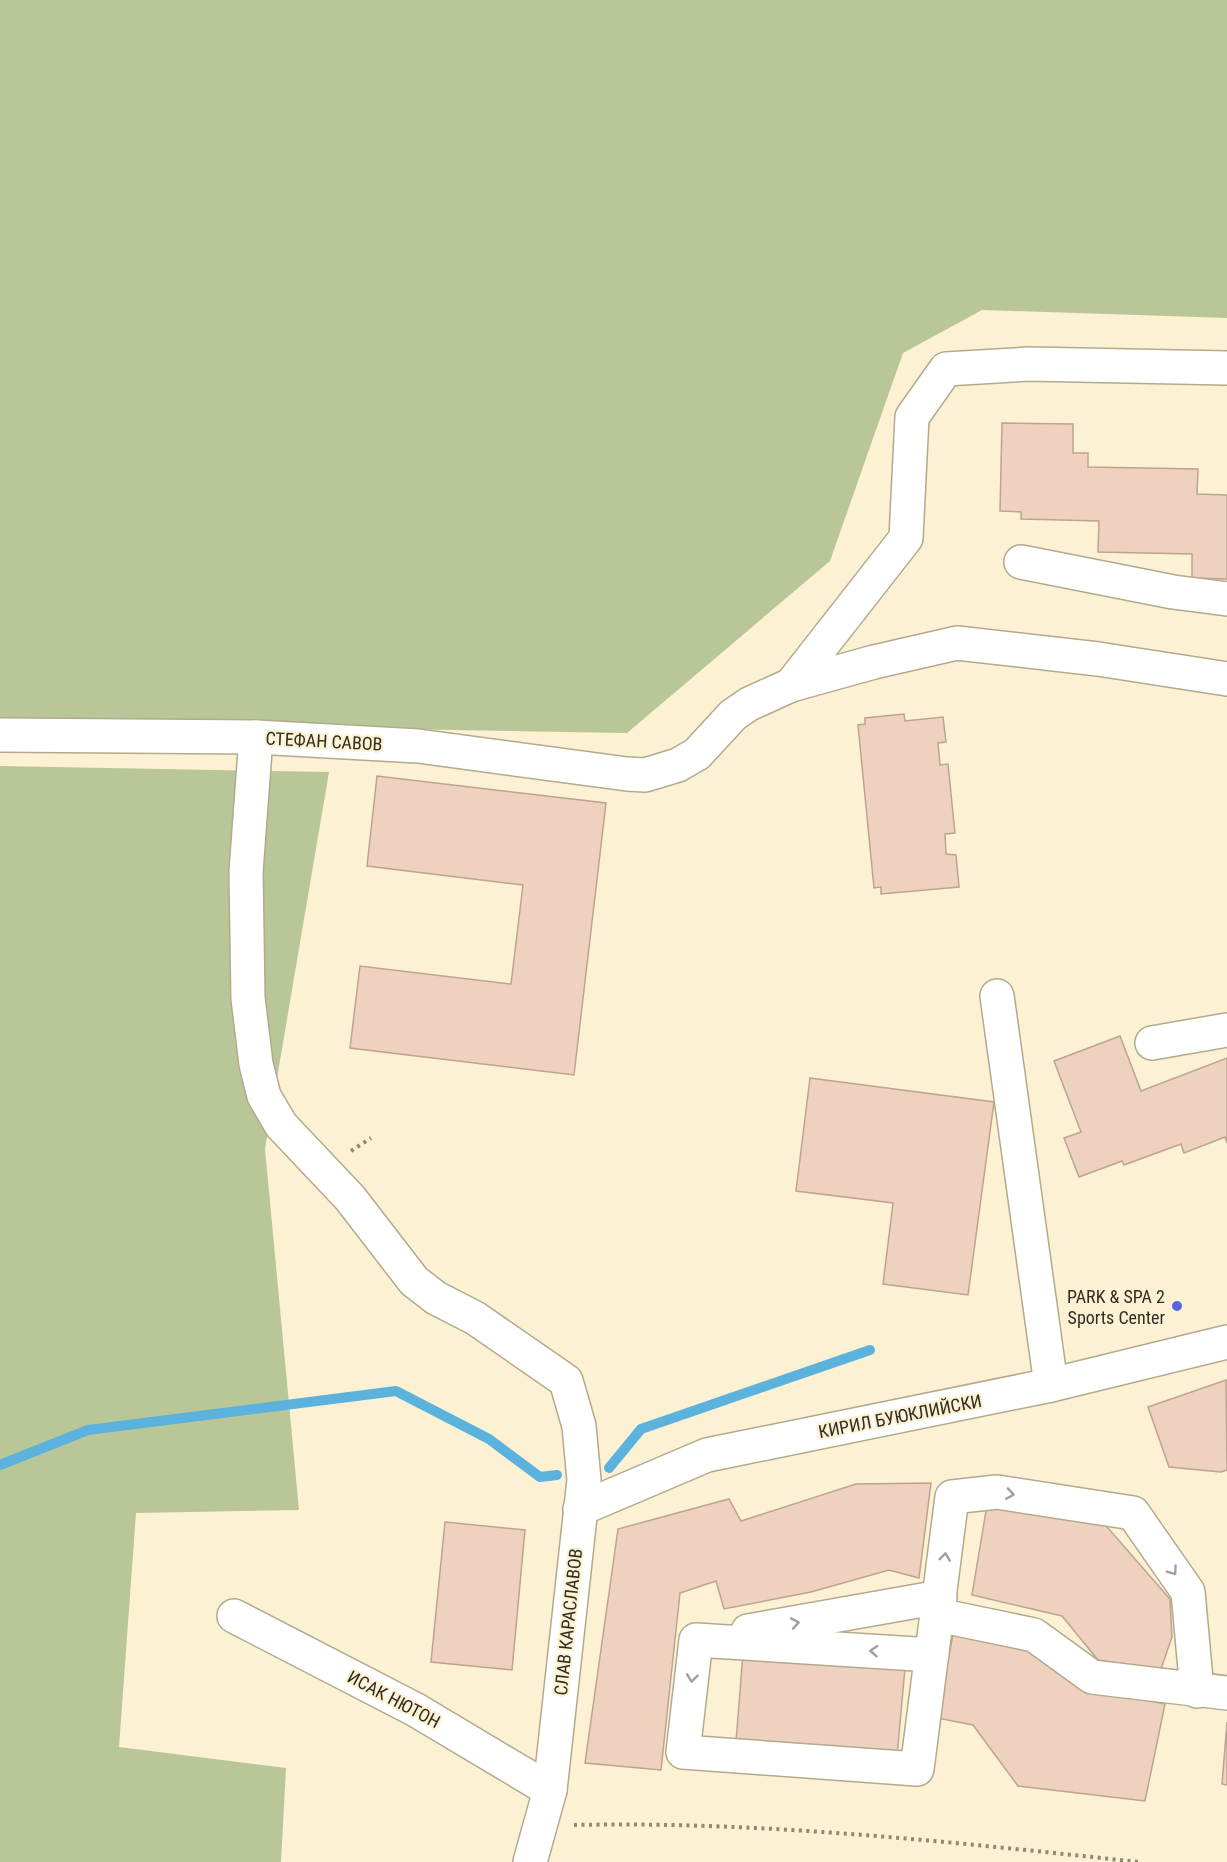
<svg xmlns="http://www.w3.org/2000/svg" width="1227" height="1862" font-family="'Roboto Condensed',sans-serif">
<style>
.green{fill:#b9c698}
.lines{fill:none;stroke-linecap:round;stroke-linejoin:round}
.stream{stroke:#5bb2dd;stroke-width:10}
.building{fill:#eed1be;stroke:#bea391;stroke-width:1.5}
.minor-casing{stroke:#b3a98d;stroke-width:36}
.path{stroke:#8f8873;stroke-width:4;stroke-dasharray:3 4.5;stroke-linecap:butt}
.minor{stroke:#fff;stroke-width:33}
.oneway{stroke:#a2a09b}
.poi-dot{fill:#5568de;stroke:#fcf1d3;stroke-width:2}
.labels{text-anchor:middle;dominant-baseline:central;stroke-width:4.5;stroke-linejoin:round;paint-order:stroke}
.street-label{font-size:18px;fill:#312d21;stroke:#fcf1d3}
.poi-label{font-size:18px;fill:#312d21;stroke:#fcf1d3;text-anchor:end}
</style>
<rect width="100%" height="100%" fill="#fcf1d3"/>
<!-- green -->
<g class="green">
<path d="M0 0H1227V318L982 310 903 353 830 561 627 733 0 722Z"/>
<path d="M0 766 329 772 265 1149 299 1510 136 1513 119 1747 286 1768 281 1862H0Z"/>
</g>
<g class="lines">
<!-- stream -->
<g class="stream">
<path d="M0 1465 88 1430 396 1391 489 1439 540 1477 557 1475"/>
<path d="M609 1468 641 1429 870 1350"/>
</g>
</g>
<!-- building -->
<g class="building">
<path d="M1002 423 1073 424V453H1088V467L1198 469 1197 494 1227 495V579L1192 578V554L1098 552 1099 521 1021 519V512L1000 511Z"/>
<path d="M904 714 905 721 943 717 946 742 938 743 940 765 948 764 955 833 945 834 946 854 956 855 959 887 881 894V887L874 888 858 725 865 724V718Z"/>
<path d="M377 776 606 803 574 1075 350 1048 360 966 511 984 523 885 367 866Z"/>
<path d="M1120 1036 1141 1091 1227 1058V1143L1225 1137 1184 1153 1181 1144 1124 1165 1122 1161 1079 1177 1064 1138 1081 1132 1054 1061Z"/>
<path d="M810 1078 994 1102 968 1295 883 1284 893 1203 796 1191Z"/>
<path d="M1226 1380 1227 1470 1221 1472 1169 1467 1148 1407Z"/>
<path d="M931 1483 919 1578 889 1570 811 1592 724 1609 716 1581 680 1593 661 1770 585 1763 618 1529 729 1499 741 1521 856 1484Z"/>
<path d="M988 1499 1094 1512 1170 1599 1172 1637 1161 1669 1098 1660 1062 1616 972 1595Z"/>
<path d="M445 1522 525 1530 512 1670 431 1662Z"/>
<path d="M954 1629 1033 1645 1081 1687 1165 1704 1145 1801 1018 1786 973 1725 937 1718Z"/>
<path d="M743 1653 905 1668 897 1756 736 1742Z"/>
<path d="M1227 1722V1785L1222 1784Z"/>
</g>
<g class="lines">
<!-- minor casing -->
<g class="minor-casing">
<g id="minor">
<path d="M1021 562 1173 592 1227 599"/>
<path d="M791 685 874 662 957 643 1098 659 1227 679"/>
<path d="M0 735 256 737 418 746 627 774 645 775 678 765 697 754 733 715 749 704 791 685 906 538 912 417 946 369 1029 364 1227 368"/>
<path d="M256 737 246 872 248 998 256 1064 264 1096 281 1125 350 1198 414 1281 436 1298 475 1318 566 1381 579 1426 584 1480 550 1790 530 1862"/>
<path d="M997 996 1051 1385"/>
<path d="M1152 1043 1227 1030"/>
<path d="M580 1509 707 1455 1051 1385 1227 1342"/>
<path d="M938 1615 1034 1635 1092 1677 1227 1693"/>
<path d="M234 1616 416 1710 550 1790"/>
<path d="M748 1631 940 1597"/>
<path d="M932 1655 696 1640 683 1752 917 1769 952 1497 997 1492 1133 1513 1188 1592 1197 1691"/>
</g>
</g>
<!-- path -->
<g class="path">
<path d="M351 1151 371 1138"/>
<path d="M574 1825C763 1821 952 1842 1139 1862"/>
</g>
<!-- minor -->
<use href="#minor" class="minor"/>
</g>
<!-- one-way arrows -->
<defs><path id="oneway-chevron" d="M-2-3.5L2.5 0L-2 3.5" fill="none" stroke-width="1.6" stroke-linecap="round" stroke-linejoin="round" transform="scale(1.5)"/></defs>
<g class="oneway">
<use href="#oneway-chevron" transform="translate(1010 1494) rotate(9)"/>
<use href="#oneway-chevron" transform="translate(945 1557) rotate(-83)"/>
<use href="#oneway-chevron" transform="translate(1173 1571) rotate(55)"/>
<use href="#oneway-chevron" transform="translate(795 1623) rotate(-10)"/>
<use href="#oneway-chevron" transform="translate(874 1651) rotate(-176)"/>
<use href="#oneway-chevron" transform="translate(692 1678) rotate(97)"/>
</g>
<!-- markers -->
<circle class="poi-dot" cx="1177" cy="1306" r="6"/>
<g class="labels">
<!-- street labels -->
<g class="street-label">
<text transform="translate(324 741) rotate(3)">СТЕФАН САВОВ</text>
<text transform="translate(900 1416) rotate(-11)">КИРИЛ БУЮКЛИЙСКИ</text>
<text transform="translate(568 1622) rotate(-84)">СЛАВ КАРАСЛАВОВ</text>
<text transform="translate(394 1699) rotate(28)">ИСАК НЮТОН</text>
</g>
<!-- poi labels -->
<g class="poi-label">
<text x="1165" y="1296">PARK &amp; SPA 2<tspan x="1165" dy="21">Sports Center</tspan></text>
</g>
</g>
</svg>
